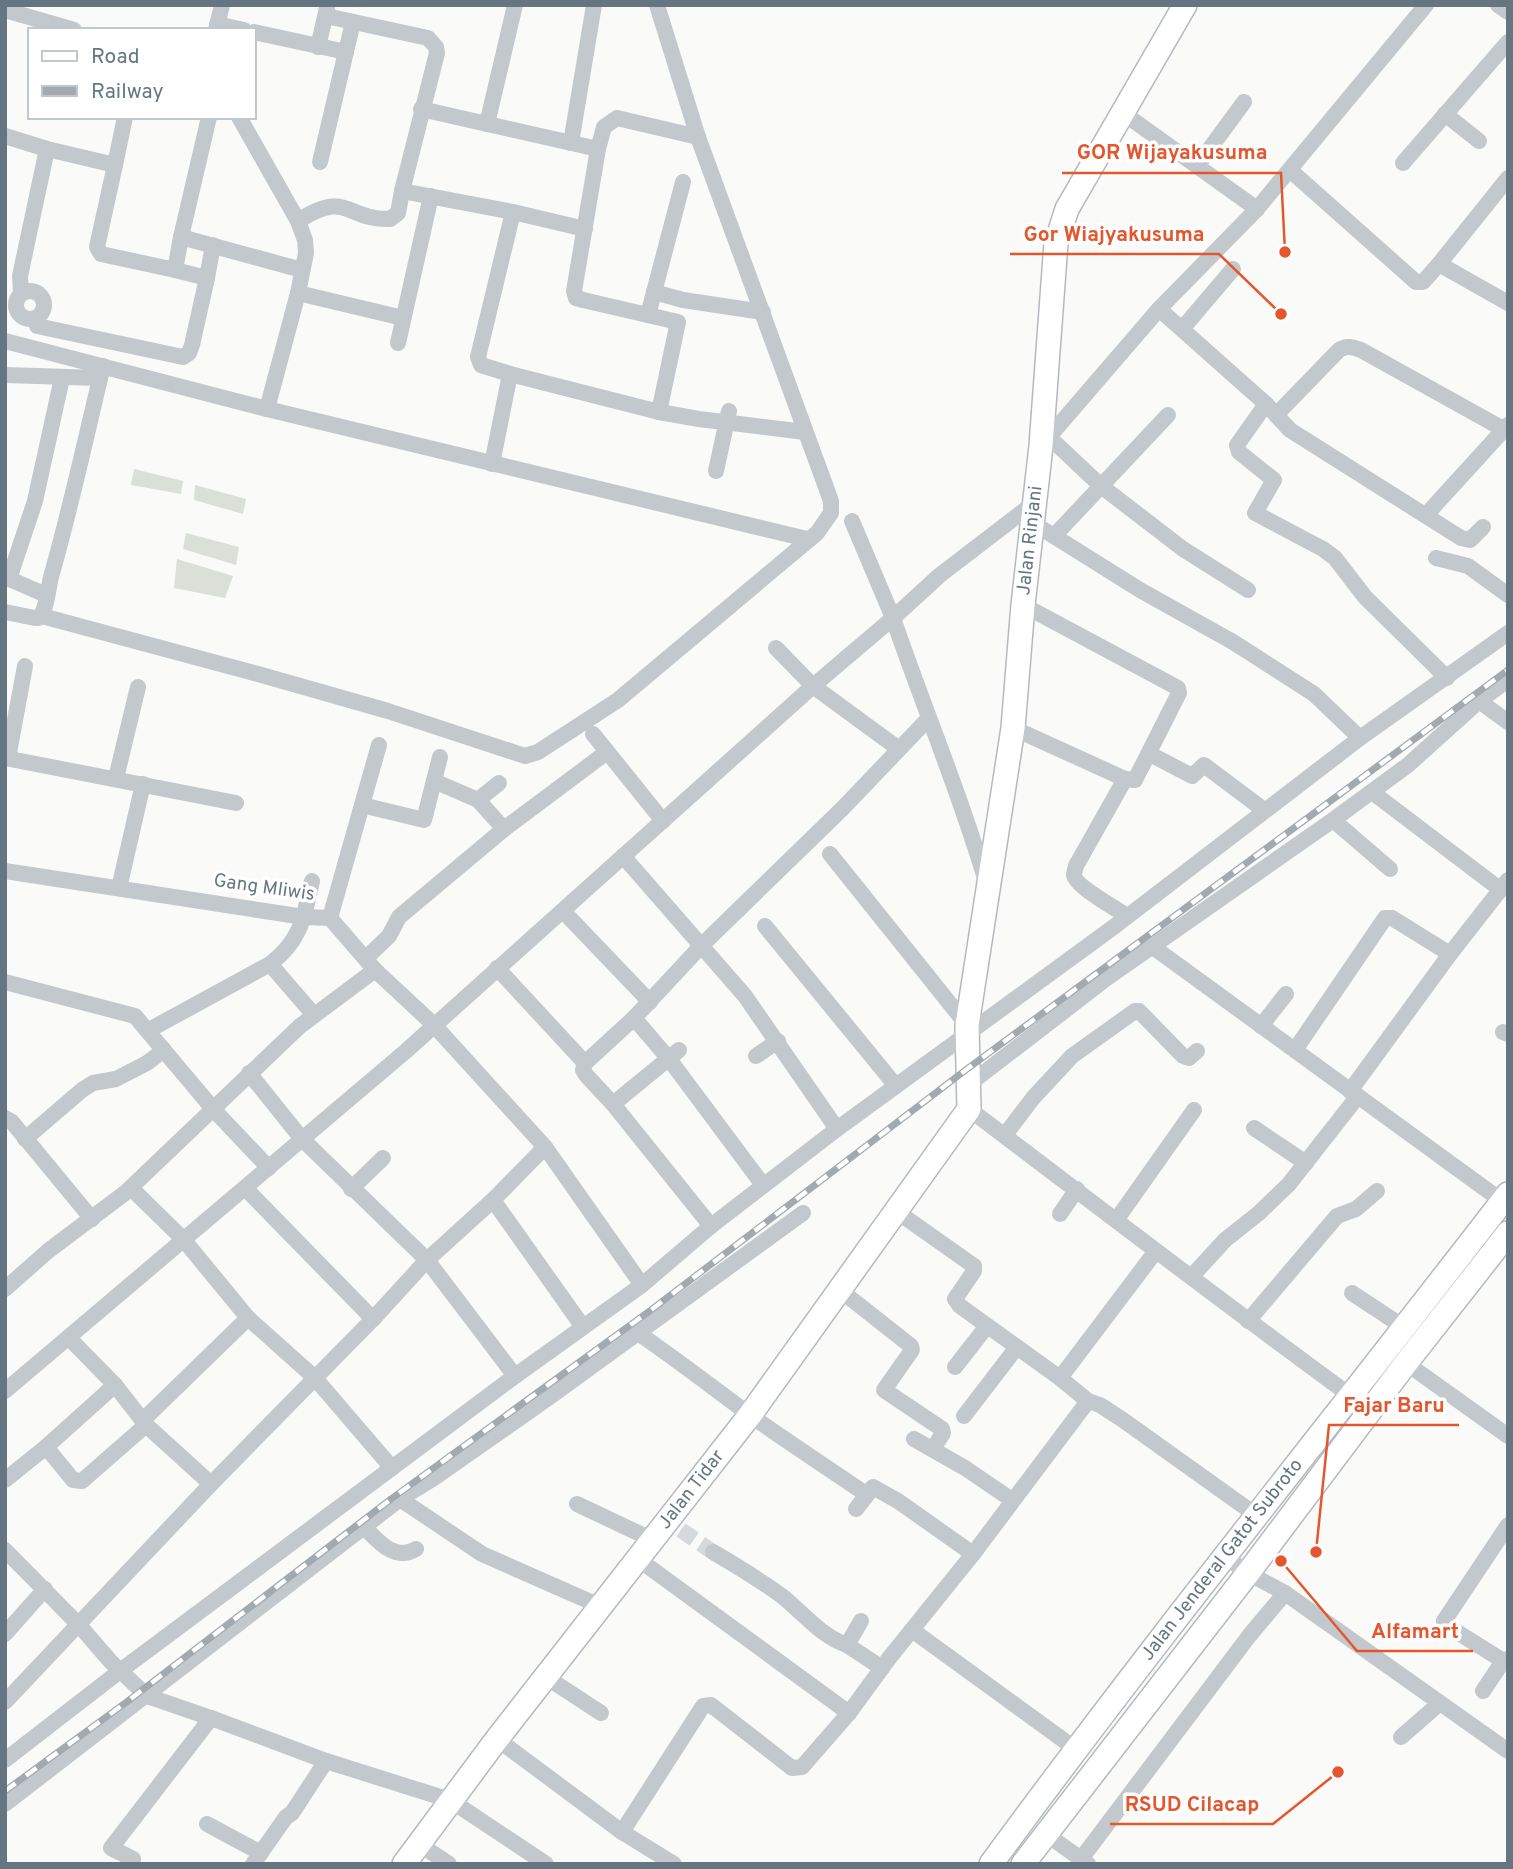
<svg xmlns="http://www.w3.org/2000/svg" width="1513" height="1869" font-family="Overpass,sans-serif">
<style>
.green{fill:#dadfd7}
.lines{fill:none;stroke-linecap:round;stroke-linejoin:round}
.street-tunnel{stroke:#d5d9db;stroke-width:16;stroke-dasharray:16 8;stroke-linecap:butt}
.secondary-casing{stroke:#b3babf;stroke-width:26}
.street{stroke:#c3c8cc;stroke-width:16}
.secondary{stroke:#fff;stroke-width:23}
.rail-casing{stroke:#a2aab0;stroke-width:7}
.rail{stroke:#fff;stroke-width:4.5;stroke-dasharray:13;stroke-linecap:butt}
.labels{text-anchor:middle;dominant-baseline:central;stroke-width:7;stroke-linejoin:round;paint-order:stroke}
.street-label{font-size:19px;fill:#657683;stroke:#fff}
.leader{fill:none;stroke:#e4572e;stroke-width:2.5}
.callout-dot{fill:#e4572e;stroke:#fff;stroke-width:2.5}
.callout-label{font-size:21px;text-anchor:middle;font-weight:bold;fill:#e4572e;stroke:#fff;stroke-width:7;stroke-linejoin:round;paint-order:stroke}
</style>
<rect width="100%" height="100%" fill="#fafaf8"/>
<!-- green -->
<g class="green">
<path d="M134 469 183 481 181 494 131 485Z"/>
<path d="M195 485 246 499 243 514 194 500Z"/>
<path d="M186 533 239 547 236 565 183 549Z"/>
<path d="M177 559 233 576 225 598 174 588Z"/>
</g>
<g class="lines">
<!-- street-tunnel -->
<path class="street-tunnel" d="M681 1530 713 1552"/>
<!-- secondary casing -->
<g class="secondary-casing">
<g id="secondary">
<path id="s1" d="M404 1864 497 1739 750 1415 969 1109 967 1025 1013 728 1023 605 1041 446 1056 243 1067 209 1185 5"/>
<path id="s2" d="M991 1864C1158 1636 1336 1417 1508 1194"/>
<path d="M1023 1864 1248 1573 1406 1363 1508 1233"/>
</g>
</g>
<!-- street -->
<g class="street">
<path d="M1498 5 1508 12"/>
<path d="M5 10 74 30"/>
<path d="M326 16 428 38 436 47 437 53 402 191"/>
<path d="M217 24 244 30"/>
<path d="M216 30 222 5"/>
<path d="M254 32 346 52"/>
<path d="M318 47 327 8"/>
<path d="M421 109 598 149 604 127 617 118 698 137"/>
<path d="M1123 113 1257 209"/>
<path d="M1445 114 1479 141"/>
<path d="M239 117 298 221 305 240 306 253 298 293 267 409"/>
<path d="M487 124 515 5"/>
<path d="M5 136 47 149 115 165 97 247 101 254 175 270 181 237 302 270"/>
<path d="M571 143 594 5"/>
<path d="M598 149 574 291 576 298 583 300 678 322 659 412"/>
<path d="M320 162 353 22"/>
<path d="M1403 163 1508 42"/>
<path d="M115 165 125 117"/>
<path d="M1197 166 1244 102"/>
<path d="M1291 171 1416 282H1423L1439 264 1508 303"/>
<path d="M513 212 585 229"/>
<path d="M298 221C348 189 345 220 390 219L398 213 402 191 513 212 478 357 481 365 510 374"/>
<path d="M181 237 209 117"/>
<path d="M1439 264 1508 178"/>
<path d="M175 270 207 278 213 245"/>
<circle cx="30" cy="305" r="14"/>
<path d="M654 292 683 300 763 312"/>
<path d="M21 293 20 276 47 149"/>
<path d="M298 293 403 318"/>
<path d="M1159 309 1266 404 1290 430 1461 538 1470 540 1483 527"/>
<path d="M648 315 683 182"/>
<path d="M37 326 183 357 189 353 192 345 207 278"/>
<path d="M1182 329 1233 269"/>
<path d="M5 341 267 409 807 539"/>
<path d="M398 343 431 196"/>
<path d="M5 375 100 378"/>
<path d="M1266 404 1237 445 1239 452 1274 480 1255 513 1323 549 1335 558 1365 597 1447 678"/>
<path d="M1276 415 1339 350C1347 345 1352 347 1361 350L1505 430"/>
<path d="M1049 437 1101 486 1183 549 1248 590"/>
<path d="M1041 446 1159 309 1257 209 1426 5"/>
<path d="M492 464 510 374 659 412 699 419 805 432"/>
<path d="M716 471 729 411"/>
<path d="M1426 515 1508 425"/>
<path d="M852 521 893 618 940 575 1034 503"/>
<path d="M1033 523 1140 590 1233 642 1314 694 1360 738"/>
<path d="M1054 536 1168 415"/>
<path d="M1436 558 1468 566 1508 595"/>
<path d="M5 577 46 595"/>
<path d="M9 579 35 501 62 378"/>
<path d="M5 612 35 618H39C47 609 48 589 51 577 71 507 86 437 103 366"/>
<path d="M42 616 258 674 388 711 525 756 538 752 618 700 817 533 831 513V501L698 137 657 5"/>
<path d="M776 648 813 686 899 749"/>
<path d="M1479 701 1508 722"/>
<path d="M1013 728 1125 779 1135 780 1179 693 1178 688 1023 605"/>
<path d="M593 734 663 821"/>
<path d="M1150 754 1192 776 1204 765 1264 810"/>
<path d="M5 758 236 803"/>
<path d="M8 758 25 666"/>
<path d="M116 778 138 687"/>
<path d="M1125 779 1077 864C1076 864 1074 874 1074 875 1075 886 1117 909 1127 916"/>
<path d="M434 781 478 800 499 783"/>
<path d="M1372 792 1501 890"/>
<path d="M478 800 504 829"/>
<path d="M362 805 424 820 440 757"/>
<path d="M1333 820 1390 869"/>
<path d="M830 854 967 1025"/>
<path d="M623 856 745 996 837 1129"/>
<path d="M5 871 304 917 330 918 375 970 433 1024 545 1147 642 1285"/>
<path d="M119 888 143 784"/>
<path d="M563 911 650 1002"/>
<path d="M330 918 379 745"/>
<path d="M765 926 896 1086"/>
<path d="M1153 947 1502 1201"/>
<path d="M366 958 389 936 399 917 504 829 607 752"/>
<path d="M270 964 314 1015"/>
<path d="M497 968 585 1063 583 1070 586 1075 613 1104 711 1226"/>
<path d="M5 982 135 1016 214 1110 269 1168"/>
<path d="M634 1018 669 1059 763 1185"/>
<path d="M1261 1026 1286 994"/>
<path d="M149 1030 270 964C301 941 304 917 312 881"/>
<path d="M1503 1032 1508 1034"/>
<path d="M1295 1050 1385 918H1392L1450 954"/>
<path d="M756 1056 778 1041"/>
<path d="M585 1063 634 1018 702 945 843 808 928 719"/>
<path d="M249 1073 302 1139 427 1260 515 1376"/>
<path d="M968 1085 1107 978 1333 820 1408 765 1479 701 1508 680"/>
<path d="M1350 1091 1450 954 1508 880"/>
<path d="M613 1104 679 1050"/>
<path d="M969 1109C1096 1205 1222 1302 1351 1396"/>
<path d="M5 1118 12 1122 92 1219"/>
<path d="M1254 1128 1306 1163"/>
<path d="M1005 1135 1033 1098 1072 1056 1135 1011H1139L1183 1056 1189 1058 1197 1051"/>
<path d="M25 1139 82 1090 93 1083 116 1079 147 1063 164 1050"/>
<path d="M131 1188 183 1239 248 1318 314 1377 392 1468"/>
<path d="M245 1188 373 1319"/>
<path d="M351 1189 383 1158"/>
<path d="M493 1200 583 1327"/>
<path d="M896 1211 974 1266V1271L955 1299 960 1306 1060 1378 1088 1401 1100 1405 1123 1420 1256 1515"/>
<path d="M1060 1214 1077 1189"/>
<path d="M1117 1219 1194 1110"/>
<path d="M1192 1276 1225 1240 1259 1213 1289 1184 1358 1096"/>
<path d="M5 1289 48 1251 125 1193 300 1026 375 970"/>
<path d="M840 1290 911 1346 912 1350 884 1390 942 1429 943 1433 933 1449"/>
<path d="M1352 1293 1405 1328"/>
<path d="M1248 1321 1337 1216 1356 1209 1377 1191"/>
<path d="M638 1333C676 1359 712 1387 750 1415 788 1442 828 1468 866 1494"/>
<path d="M69 1338 115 1385 146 1425 211 1484"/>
<path d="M1406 1363 1508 1436"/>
<path d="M955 1367 987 1326"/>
<path d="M1060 1378 1156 1251"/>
<path d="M5 1391 406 1051 813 686 893 618C923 706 960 793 986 882"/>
<path d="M964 1416 1017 1347"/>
<path d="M143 1420 248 1318"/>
<path d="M914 1439 965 1468 1012 1500"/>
<path d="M46 1447 73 1480 82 1481 146 1425"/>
<path d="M5 1480 46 1447 115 1385"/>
<path d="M400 1499 482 1554 600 1606"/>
<path d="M577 1504 653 1540"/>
<path d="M856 1509 873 1487 898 1501 973 1554"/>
<path d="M1508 1525 1444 1621 1446 1625 1505 1662 1508 1659"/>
<path d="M364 1527C378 1541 395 1562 416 1549"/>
<path d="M5 1550 79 1625 111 1662 147 1696 211 1718 326 1761 450 1800 546 1864"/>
<path d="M713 1552C737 1566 760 1580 782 1596 803 1613 821 1636 847 1645"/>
<path d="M1226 1557 1248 1573 1285 1593 1508 1751"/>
<path d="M638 1559 849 1713"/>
<path d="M861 1621 847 1645 882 1668"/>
<path d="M912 1630 1077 1750"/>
<path d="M5 1634 45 1589"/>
<path d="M546 1677 601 1713"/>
<path d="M1483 1691 1503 1661"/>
<path d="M5 1702 211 1484 373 1319 427 1260 493 1200 545 1147"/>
<path d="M1401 1737 1440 1703"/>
<path d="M497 1739 622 1832 674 1864"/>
<path d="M5 1760 120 1671 515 1376 642 1285 711 1226 837 1129 1115 926 1360 738 1508 633"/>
<path d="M5 1804 400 1499 434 1478 551 1396 803 1213"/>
<path d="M207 1824 261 1853"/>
<path d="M622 1832 703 1706 711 1705 792 1768 802 1767 849 1713 890 1657 973 1554 1088 1401"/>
<path d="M1046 1834 1088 1864"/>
<path d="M419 1844 449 1864"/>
<path d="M1081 1859 1249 1636 1285 1593"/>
<path d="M131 1864 133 1859 111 1848 211 1718"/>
<path d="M253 1864 286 1817 292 1813 326 1761"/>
</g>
<!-- secondary -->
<use href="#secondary" class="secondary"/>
<!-- rail casing -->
<g class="rail-casing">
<path id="rail" d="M5 1791 128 1701 391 1499 651 1310 967 1069 1508 670"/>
</g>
<!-- rail -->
<use href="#rail" class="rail"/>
</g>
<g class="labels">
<!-- street labels -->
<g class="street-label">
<text stroke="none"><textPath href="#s1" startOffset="1516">Jalan Rinjani</textPath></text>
<text transform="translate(264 888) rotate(8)">Gang Mliwis</text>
<text stroke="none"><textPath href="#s1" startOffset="472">Jalan Tidar</textPath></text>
<text stroke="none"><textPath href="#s2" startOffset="382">Jalan Jenderal Gatot Subroto</textPath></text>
</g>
</g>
<!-- callouts -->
<path class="leader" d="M1285 252L1281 173H1062M1281 314L1219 254H1010M1316 1552L1329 1425H1459M1281 1561L1357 1651H1473M1338 1772L1273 1824H1110"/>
<g class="callout-dot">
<circle cx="1285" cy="252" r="7"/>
<circle cx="1281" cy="314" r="7"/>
<circle cx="1316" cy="1552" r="7"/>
<circle cx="1281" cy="1561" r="7"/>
<circle cx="1338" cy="1772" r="7"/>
</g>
<g class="callout-label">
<text x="1172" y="159">GOR Wijayakusuma</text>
<text x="1114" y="241">Gor Wiajyakusuma</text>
<text x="1394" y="1412">Fajar Baru</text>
<text x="1415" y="1638">Alfamart</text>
<text x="1192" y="1811">RSUD Cilacap</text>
</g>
<!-- border -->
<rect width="1513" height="1869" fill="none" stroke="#657683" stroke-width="14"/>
<!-- legend -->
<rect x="28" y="28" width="228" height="91" fill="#ffffff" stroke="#c1c8cd" stroke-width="2"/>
<rect x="42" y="51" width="35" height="10" fill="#ffffff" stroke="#c1c8cd" stroke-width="2"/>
<text x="91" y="63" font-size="21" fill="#657683">Road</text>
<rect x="42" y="86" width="35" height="10" fill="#a2aab0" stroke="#c1c8cd" stroke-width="2"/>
<text x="91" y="98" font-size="21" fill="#657683">Railway</text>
</svg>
